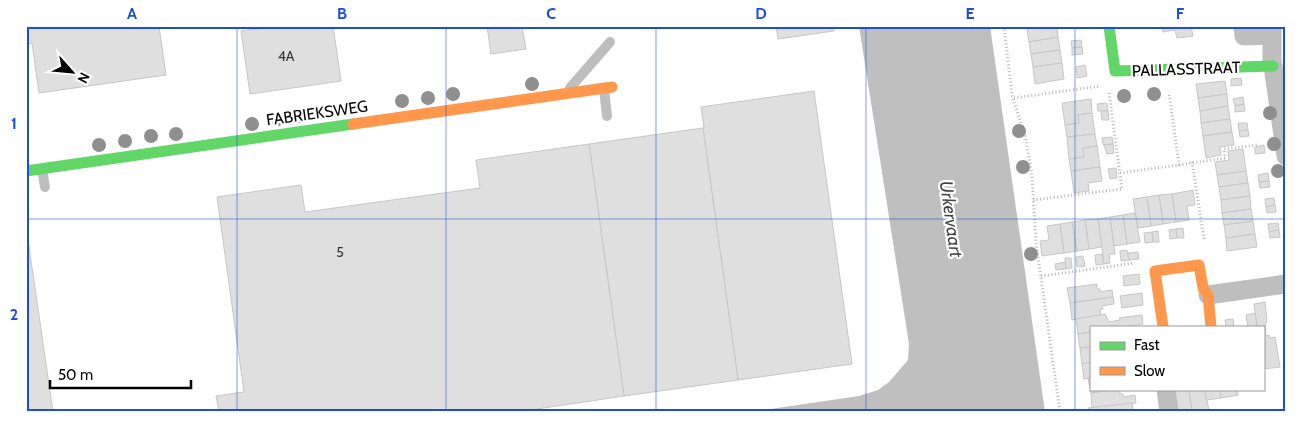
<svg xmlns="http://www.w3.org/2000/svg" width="1312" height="438" font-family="Cabin,sans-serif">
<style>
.water{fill:#bfbfbf}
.building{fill:#dfdfdf;stroke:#c7c7c7}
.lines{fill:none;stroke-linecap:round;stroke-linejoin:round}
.path{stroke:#b9b9b9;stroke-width:3;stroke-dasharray:1 2.5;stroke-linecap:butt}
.lane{stroke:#bebebe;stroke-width:10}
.street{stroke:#bebebe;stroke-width:19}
.fast{stroke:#63d668;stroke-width:11}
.slow{stroke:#ff974d;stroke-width:11}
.tree{fill:#8f8f8f}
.grid{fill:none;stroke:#1d4ed8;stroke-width:1;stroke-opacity:0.55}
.labels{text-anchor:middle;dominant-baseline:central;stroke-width:4.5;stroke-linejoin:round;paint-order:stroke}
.number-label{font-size:14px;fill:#383838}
.street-label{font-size:16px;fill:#000;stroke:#fff}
.water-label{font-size:18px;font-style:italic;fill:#444;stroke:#fff}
.neatline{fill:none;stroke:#1d4ed8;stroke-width:2}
.grid-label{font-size:16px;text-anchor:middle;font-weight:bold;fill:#1d4ed8}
</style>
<rect width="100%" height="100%" fill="#fff"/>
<!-- water -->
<path class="water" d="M859 26H990L1045 412H750L859 396 878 390 889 382 908 360 909 344Z"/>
<!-- building -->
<g class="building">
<path d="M26 26H159L166 75 39 93 32 43 26 44Z"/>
<path d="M278 26H333L341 81 250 94 241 31Z"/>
<path d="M487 26H522L526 49 491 54Z"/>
<path d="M776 26H833L834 31 778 39Z"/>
<path d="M1047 26H1057L1058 37 1029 42 1027 29Z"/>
<path d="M1162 26H1191L1193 36 1177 38 1175 30 1163 32Z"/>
<path d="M1058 37 1060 50 1031 54 1029 42Z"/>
<path d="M1081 40 1082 47 1072 48 1071 41Z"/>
<path d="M1082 47 1083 54 1072 55V48Z"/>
<path d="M1060 50 1062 63 1033 67 1031 54Z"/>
<path d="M1062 63 1064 79 1035 84 1033 67Z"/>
<path d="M1085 65 1087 76 1077 78 1076 67Z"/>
<path d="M1241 78 1242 85 1231 86V79Z"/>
<path d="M1225 81 1227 94 1198 98 1196 84Z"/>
<path d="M814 91 852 364 738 380 703 128H704L701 107Z"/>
<path d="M1227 94 1228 106 1200 111 1198 98Z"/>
<path d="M1243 97 1244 104 1235 106 1233 99Z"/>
<path d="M1091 99 1092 113 1078 115 1079 123 1065 125 1062 103Z"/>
<path d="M1107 103 1108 111H1098L1097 104Z"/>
<path d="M1244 104 1245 111 1235 112V106Z"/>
<path d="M1228 106 1230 119 1201 123 1200 111Z"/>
<path d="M1101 111H1108L1109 120H1102Z"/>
<path d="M1092 113 1095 134 1067 137 1065 125 1079 123 1078 115Z"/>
<path d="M1230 119 1232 132 1203 136 1201 123Z"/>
<path d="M1238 123H1247L1248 130 1239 131Z"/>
<path d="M703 128 738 380 624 396 589 144Z"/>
<path d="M1248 130 1249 136 1240 137 1239 131Z"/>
<path d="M1232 132 1234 145 1220 147 1221 155 1206 158 1203 136Z"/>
<path d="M1095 134 1097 146 1083 148 1084 157 1069 159 1067 137Z"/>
<path d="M1112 137 1113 144 1103 145 1102 138Z"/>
<path d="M589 144 624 396 517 412H219L216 396 244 392 217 197 301 185 305 212 480 188 476 160Z"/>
<path d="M1113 144 1114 153 1107 154 1104 145Z"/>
<path d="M1264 145 1265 153 1255 154V147Z"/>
<path d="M1097 146 1100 167 1071 171 1069 159 1084 157 1083 148Z"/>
<path d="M1243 149 1246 171 1217 175 1215 162 1229 160 1228 151Z"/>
<path d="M1100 167 1102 181 1088 183 1089 191 1074 193 1071 171Z"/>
<path d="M1116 168 1117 178 1110 179 1108 169Z"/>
<path d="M1246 171 1248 183 1219 187 1217 175Z"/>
<path d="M1268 173 1269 181 1259 182 1258 175Z"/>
<path d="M1269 181 1270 187 1260 188 1259 182Z"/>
<path d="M1248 183 1250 196 1221 200 1219 187Z"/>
<path d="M1193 190 1195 205 1187 206 1189 220 1176 222 1172 194Z"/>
<path d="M1172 194 1176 222 1163 224 1159 195Z"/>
<path d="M1159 195 1163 224 1151 226 1147 197Z"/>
<path d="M1250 196 1251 209 1222 213 1221 200Z"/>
<path d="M1147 197 1151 226 1138 228 1133 199Z"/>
<path d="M1274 198 1275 205 1266 207 1265 199Z"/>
<path d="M1275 205 1276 212 1267 213 1266 207Z"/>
<path d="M1251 209 1253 221 1224 225 1222 213Z"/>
<path d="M1135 213 1140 242 1127 244 1123 215Z"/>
<path d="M1123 215 1127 244 1114 246 1110 217Z"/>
<path d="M1110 217 1115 254H1109L1110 263 1104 264 1098 219Z"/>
<path d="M1098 219 1102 247 1089 249 1085 220Z"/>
<path d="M1085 220 1089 249 1077 251 1072 222Z"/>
<path d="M1253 221 1255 234 1226 238 1224 225Z"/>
<path d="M1072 222 1077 251 1064 253 1060 224Z"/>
<path d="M1278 223 1279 230 1269 232 1268 224Z"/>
<path d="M1060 224 1064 253 1042 256 1040 241 1049 240 1047 226Z"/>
<path d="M26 226 53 412H26Z"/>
<path d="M1183 228 1184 238H1177L1176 229Z"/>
<path d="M1176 229 1177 238 1170 239 1169 230Z"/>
<path d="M1279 230 1280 237 1270 238 1269 232Z"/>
<path d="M1158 231 1159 242H1153L1152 232Z"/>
<path d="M1152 232 1153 242 1145 243 1144 233Z"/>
<path d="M1255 234 1257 247 1227 251 1226 238Z"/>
<path d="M1127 250 1129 260 1121 261 1120 251Z"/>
<path d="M1138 252 1139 259 1129 260 1128 253Z"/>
<path d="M1102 254 1104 264 1096 265 1095 255Z"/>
<path d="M1083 256 1085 266 1077 267 1076 257Z"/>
<path d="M1065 258H1071L1072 268 1066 269Z"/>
<path d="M1065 262 1066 269 1056 270 1055 264Z"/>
<path d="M1139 274 1140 284 1124 286 1123 276Z"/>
<path d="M1097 284V289H1100V292L1112 290 1113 297 1070 303 1067 288Z"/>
<path d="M1142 293 1143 305 1122 308 1120 296Z"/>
<path d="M1113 297 1114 304 1102 306 1103 309 1100 310 1101 315 1072 320 1070 303Z"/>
<path d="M1265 302 1267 321 1265 325 1266 336 1269 335 1270 338 1275 337 1280 367 1264 369 1263 327H1257L1254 304Z"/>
<path d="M1255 313 1257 327H1248L1246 315Z"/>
<path d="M1105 314 1109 322 1120 320 1119 318 1142 315 1143 324 1125 327H1091V332L1078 334 1076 319Z"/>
<path d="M1233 319 1234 327H1226L1225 320Z"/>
<path d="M1091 332V347L1080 348 1078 334Z"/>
<path d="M1091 347V363L1082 364 1080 348Z"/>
<path d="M1086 363H1091V378L1084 379 1082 364Z"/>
<path d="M1088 378H1091V389H1117L1091 393Z"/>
<path d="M1120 389V394H1123L1124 397 1135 395 1136 403 1092 408 1091 393Z"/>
<path d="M1173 389H1189L1192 412H1177Z"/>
<path d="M1189 389H1205L1209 411 1192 412Z"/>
<path d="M1205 389H1220L1221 398 1206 400Z"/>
<path d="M1220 389H1237L1238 395 1221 398Z"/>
<path d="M1132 403 1133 410 1121 412H1089L1088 408Z"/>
</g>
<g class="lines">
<!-- path -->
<g class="path">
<path d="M1004 26 1012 95 1025 135 1032 175 1036 242 1060 412"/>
<path d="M1014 98 1100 86"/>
<path d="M1192 162 1204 239"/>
<path d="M1179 165 1225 158 1224 149 1257 145"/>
<path d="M1120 173 1179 165 1169 92"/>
<path d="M1033 200 1122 189 1109 93"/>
<path d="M1041 276 1135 263"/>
</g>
<!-- lane -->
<g class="lane">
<path d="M570 88 610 42"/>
<path d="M604 89 607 116"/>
<path d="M42 169 45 187"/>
</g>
<!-- street -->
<g class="street">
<path d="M1243 26 1244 36 1271 35"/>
<path d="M1272 26V59L1286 156"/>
<path d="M1208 295 1286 284"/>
<path d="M1166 389 1169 412"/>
</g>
<!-- fast -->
<g class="fast">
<path d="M1109 26 1115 71 1273 66"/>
<path d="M26 171 353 124"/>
</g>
<!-- slow -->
<g class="slow">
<path d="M353 124 612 87"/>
<path d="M1163 327 1155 271 1199 265 1203 288 1208 295 1211 327"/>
</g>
</g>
<!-- trees -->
<g class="tree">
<circle cx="532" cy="84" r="7"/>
<circle cx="453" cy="94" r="7"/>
<circle cx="1154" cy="94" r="7"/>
<circle cx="1124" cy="96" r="7"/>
<circle cx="428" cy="98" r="7"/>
<circle cx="402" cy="101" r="7"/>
<circle cx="1270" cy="113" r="7"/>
<circle cx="301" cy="116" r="7"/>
<circle cx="278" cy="119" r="7"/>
<circle cx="252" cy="124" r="7"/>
<circle cx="1019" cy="131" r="7"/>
<circle cx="176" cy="134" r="7"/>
<circle cx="151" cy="136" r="7"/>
<circle cx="125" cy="141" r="7"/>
<circle cx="1274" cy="144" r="7"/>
<circle cx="99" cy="145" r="7"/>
<circle cx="1023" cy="167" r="7"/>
<circle cx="1278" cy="171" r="7"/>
<circle cx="1031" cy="254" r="7"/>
</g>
<!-- grid -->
<path class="grid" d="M237 26V412M446 26V412M656 26V412M866 26V412M1075 26V412M26 219H1286"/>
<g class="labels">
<!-- number labels -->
<g class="number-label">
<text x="286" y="56">4A</text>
<text x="340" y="252">5</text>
</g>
<!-- street labels -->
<g class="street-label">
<text transform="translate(1186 69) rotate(-2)">PALLASSTRAAT</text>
<text transform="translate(317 113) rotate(-8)">FABRIEKSWEG</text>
</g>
<!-- water labels -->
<g class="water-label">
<text transform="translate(951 219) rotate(82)">Urkervaart</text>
</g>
</g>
<!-- border -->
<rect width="1312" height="438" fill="none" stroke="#ffffff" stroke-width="55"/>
<!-- legend -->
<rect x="1090" y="326" width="175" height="65" fill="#ffffff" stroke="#999999"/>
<rect x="1100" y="342" width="25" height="8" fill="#63d668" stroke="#999999"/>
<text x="1134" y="350" font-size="15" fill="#000000">Fast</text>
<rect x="1100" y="367" width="25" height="8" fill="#ff974d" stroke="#999999"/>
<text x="1134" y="376" font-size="15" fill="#000000">Slow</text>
<!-- north arrow -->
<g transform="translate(72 72) rotate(117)" stroke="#ffffff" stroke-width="4" paint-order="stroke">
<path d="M0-4L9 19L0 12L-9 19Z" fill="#000000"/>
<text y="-8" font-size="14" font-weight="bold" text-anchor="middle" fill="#000000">N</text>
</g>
<!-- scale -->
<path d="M50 380v8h141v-8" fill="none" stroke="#000000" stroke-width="2.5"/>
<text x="58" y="380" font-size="15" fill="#000000" stroke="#ffffff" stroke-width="4" paint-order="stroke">50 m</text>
<rect x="28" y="28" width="1256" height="382" class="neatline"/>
<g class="grid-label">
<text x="132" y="19">A</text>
<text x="342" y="19">B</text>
<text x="551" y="19">C</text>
<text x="761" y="19">D</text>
<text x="970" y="19">E</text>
<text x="1180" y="19">F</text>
<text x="14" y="129">1</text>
<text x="14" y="320">2</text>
</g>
</svg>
